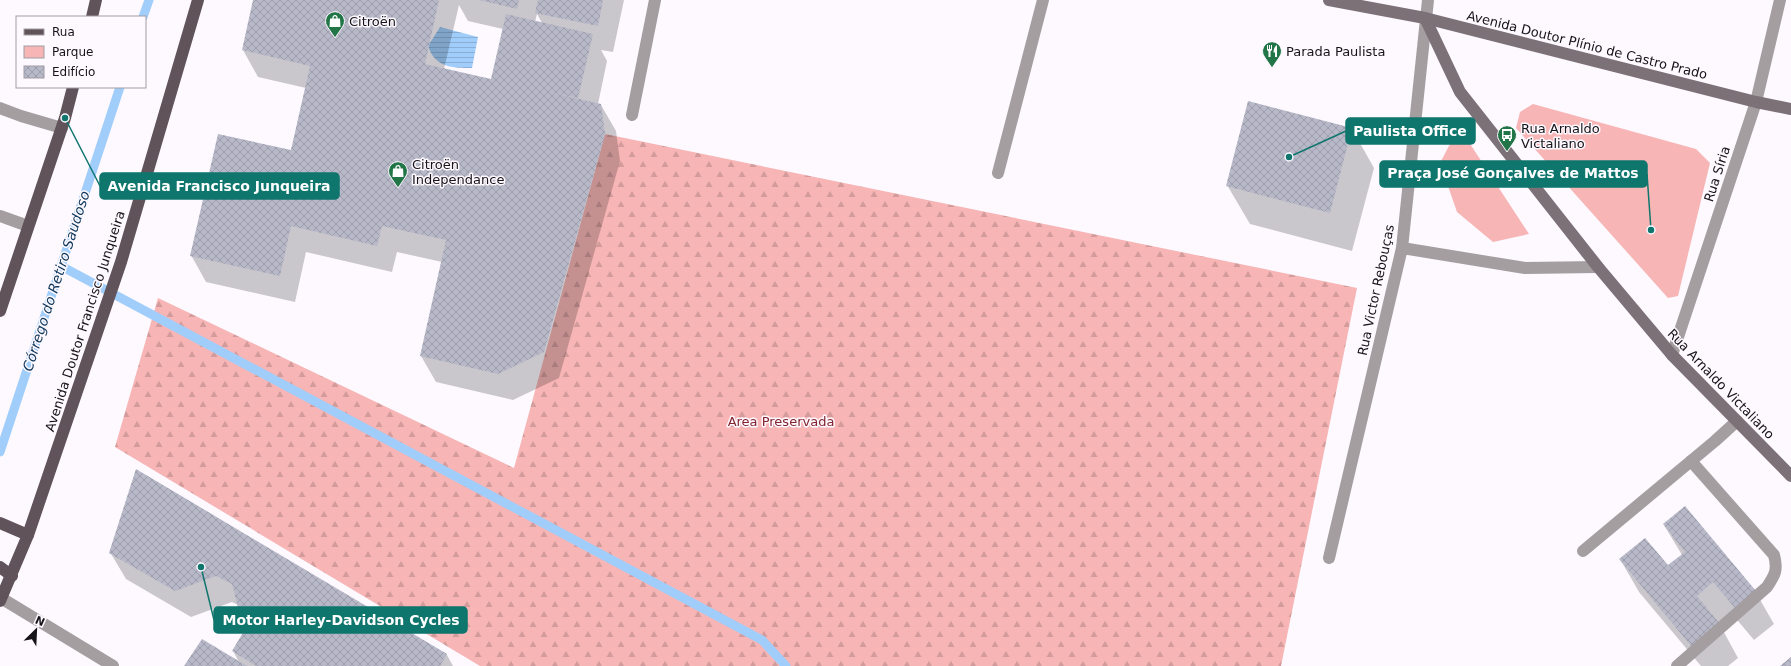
<svg xmlns="http://www.w3.org/2000/svg" width="1791" height="666" font-family="'DejaVu Sans',sans-serif">
<style>
.green{fill:#f7b5b5}
.forest{fill:url(#forest-firs)}
.water{fill:url(#water-rules)}
.shadow{fill:#0003;fill-rule:evenodd}
.lines{fill:none;stroke-linecap:round;stroke-linejoin:round}
.stream{stroke:#a1cdfb;stroke-width:9}
.building{fill:url(#building-cross-hatch)}
.lane{stroke:#a59ea1;stroke-width:12}
.street{stroke:#a59ea1;stroke-width:12}
.secondary{stroke:#7c7177;stroke-width:12}
.primary{stroke:#605359;stroke-width:12}
.labels{text-anchor:middle;dominant-baseline:central;stroke-width:3;stroke-linejoin:round;paint-order:stroke}
.poi-label{font-size:13px;fill:#171419;stroke:#fdf9ff;text-anchor:start}
.street-label{font-size:13px;fill:#171419;stroke:#fdf9ff}
.park-label{font-size:13px;fill:#83232e;stroke:#fdf9ff}
.water-label{font-size:14px;font-style:italic;fill:#10375b;stroke:#fdf9ff}
.leader{fill:none;stroke:#0f766e;stroke-width:1.5}
.callout-dot{fill:#0f766e;stroke:#fdf9ff;stroke-width:1.5}
.callout{fill:#0f766e;stroke:#0f766e;stroke-width:1.5}
.callout-label{font-size:14px;text-anchor:middle;font-weight:bold;fill:#fff}
</style>
<defs>
<pattern id="forest-firs" width="22" height="20" patternUnits="userSpaceOnUse"><rect width="22" height="20" fill="#f7b5b5"/><path d="M5 1l3.5 6h-7zM16 11l3.5 6h-7z" fill="#d39b9b"/></pattern>
<pattern id="water-rules" width="6" height="5" patternUnits="userSpaceOnUse"><rect width="6" height="5" fill="#a1cdfb"/><path d="M0 2.5h6" fill="none" stroke="#8aafd7"/></pattern>
<pattern id="building-cross-hatch" width="8" height="8" patternUnits="userSpaceOnUse"><rect width="8" height="8" fill="#b7b8c8"/><path d="M0 0l8 8M0 8l8-8" fill="none" stroke="#9d9dab"/></pattern>
</defs>
<rect width="100%" height="100%" fill="#fdf9ff"/>
<!-- green -->
<g class="green">
<path d="M1533 104 1696 149 1710 163 1678 296 1668 298 1516 128 1520 112Z"/>
<path d="M1459 127 1529 234 1493 242 1457 212 1440 163Z"/>
</g>
<!-- forest -->
<path class="forest" d="M605 134 1357 288 1281 666H480L115 447 158 298 514 468Z"/>
<!-- water -->
<path class="water" d="M440 27 478 37 472 68C453 68 435 68 428 46Z"/>
<!-- shadow -->
<g class="shadow">
<path d="M254 0H624L613 52 601 50 607 61 598 104 601 105 616 131 620 161 559 378 513 400 436 382 421 356 442 262 397 252 392 272 306 252 295 302 206 282 191 255 291 151 306 88 258 77 243 50ZM459 5 468 21 503 29 492 80 444 69ZM537 14 542 23 535 22Z"/>
<path d="M1352 129 1374 168 1352 251 1250 224 1227 185Z"/>
<path d="M136 470 447 655 453 666H186L239 662 233 651 245 632 238 605 232 602 191 617 126 579 110 552Z"/>
<path d="M1664 525 1755 591 1774 624 1754 640 1733 615 1720 625 1738 658 1728 666H1701L1639 592 1620 559 1668 567 1682 555Z"/>
</g>
<g class="lines">
<!-- stream -->
<g class="stream">
<path d="M143 17 149 0"/>
<path d="M61 266 762 640 786 666"/>
<path d="M0 452 120 87"/>
</g>
</g>
<!-- building -->
<g class="building">
<path d="M253 0H439L425 64 491 79 506 14 593 34 578 98 549 92 601 104 605 134 544 352 498 374 420 356 446 240 382 226 377 246 291 226 280 276 190 256 218 134 291 150 310 66 242 50Z"/>
<path d="M479 0H519L517 9Z"/>
<path d="M538 0H603L598 26 535 13Z"/>
<path d="M1248 101 1352 128 1330 213 1226 186Z"/>
<path d="M136 469 447 654 440 666H256L232 651 244 631 232 584 216 576 175 591 109 553Z"/>
<path d="M1685 506 1756 591 1735 608 1713 582 1697 596 1720 624 1692 647 1619 559 1645 538 1668 565 1685 552 1663 524Z"/>
<path d="M202 639 247 666H184Z"/>
<path d="M1791 657V666H1780Z"/>
</g>
<g class="lines">
<!-- lane -->
<g class="lane">
<path d="M0 108 21 116 62 128"/>
<path d="M1583 551 1715 441 1737 421"/>
<path d="M1 598 113 666"/>
<path d="M1677 666 1767 587C1775 575 1778 570 1774 555L1691 461"/>
</g>
<!-- street -->
<g class="street">
<path d="M632 115 655 0"/>
<path d="M998 173 1043 0"/>
<path d="M0 216 28 226"/>
<path d="M1402 248 1525 268 1598 267"/>
<path d="M1672 355 1756 102 1780 0"/>
<path d="M1329 558 1402 248 1428 0"/>
</g>
<!-- secondary -->
<g class="secondary">
<path d="M1329 0 1425 18 1756 102 1791 109"/>
<path d="M1425 18 1460 92 1598 267 1672 355 1791 476"/>
</g>
<!-- primary -->
<g class="primary">
<path d="M92 17 96 0"/>
<path d="M0 311 65 118 73 87"/>
<path d="M0 523 28 535"/>
<path d="M0 567 12 576"/>
<path d="M0 601 28 535 121 262 198 0"/>
</g>
</g>
<!-- icons -->
<defs>
<g id="shop-pin" transform="scale(1)"><path d="M0 17L-7.5 6A9.5 9.5 0 1 1 7.5 6Z" fill="#227547" stroke="#fdf9ff"/><path d="M-5-2.5h2.3a2.7 3.5 0 0 1 5.4 0H5L5.5 6h-11ZM-1.5-2.5h3a1.5 2.3 0 0 0-3 0Z" fill="#fff"/></g>
<g id="restaurant-pin" transform="scale(1)"><path d="M0 17L-7.5 6A9.5 9.5 0 1 1 7.5 6Z" fill="#227547" stroke="#fdf9ff"/><path d="M-5-6h1v4h1v-4h1v4h1v-4h1v5L-1.5 .5V6h-2V.5L-5-1ZM5-6V6H3V1.5H1.5Q1.5-4 5-6Z" fill="#fff"/></g>
<g id="bus-pin" transform="scale(1)"><path d="M0 17L-7.5 6A9.5 9.5 0 1 1 7.5 6Z" fill="#227547" stroke="#fdf9ff"/><path d="M-5-6H5V4H4V6H2V4H-2V6H-4V4H-5ZM-3.5-4V0h7V-4ZM-3.5 1.2v1.5H-2V1.2ZM2 1.2v1.5H3.5V1.2Z" fill="#fff"/></g>
</defs>
<g fill-rule="evenodd">
<use href="#shop-pin" x="335" y="21"/>
<use href="#restaurant-pin" x="1272" y="51"/>
<use href="#bus-pin" x="1507" y="135"/>
<use href="#shop-pin" x="398" y="171"/>
</g>
<g class="labels">
<!-- poi labels -->
<g class="poi-label">
<text x="349" y="21">Citroën</text>
<text x="1286" y="51">Parada Paulista</text>
<text x="1521" y="128">Rua Arnaldo<tspan x="1521" dy="15">Victaliano</tspan></text>
<text x="412" y="164">Citroën<tspan x="412" dy="15">Independance</tspan></text>
</g>
<!-- street labels -->
<g class="street-label">
<text transform="translate(1587 45) rotate(14)">Avenida Doutor Plínio de Castro Prado</text>
<text transform="translate(1717 174) rotate(-72)">Rua Síria</text>
<text transform="translate(1376 290) rotate(-78)">Rua Victor Rebouças</text>
<text transform="translate(85 321) rotate(-72)">Avenida Doutor Francisco Junqueira</text>
<text transform="translate(1721 384) rotate(46)">Rua Arnaldo Victaliano</text>
</g>
<!-- park labels -->
<g class="park-label">
<text x="781" y="421">Area Preservada</text>
</g>
<!-- water labels -->
<g class="water-label">
<text transform="translate(56 281) rotate(-72)">Córrego do Retiro Saudoso</text>
</g>
</g>
<!-- callouts -->
<path class="leader" d="M1289 157L1346 131M1651 230L1647 174M65 118L100 186M201 567L214 620"/>
<g class="callout-dot">
<circle cx="1289" cy="157" r="4"/>
<circle cx="1651" cy="230" r="4"/>
<circle cx="65" cy="118" r="4"/>
<circle cx="201" cy="567" r="4"/>
</g>
<g class="callout">
<rect x="1346" y="118" width="129" height="26" rx="4"/>
<rect x="1380" y="161" width="267" height="26" rx="4"/>
<rect x="100" y="173" width="239" height="26" rx="4"/>
<rect x="214" y="607" width="253" height="26" rx="4"/>
</g>
<g class="callout-label">
<text x="1410" y="136">Paulista Office</text>
<text x="1513" y="178">Praça José Gonçalves de Mattos</text>
<text x="219" y="191">Avenida Francisco Junqueira</text>
<text x="341" y="625">Motor Harley-Davidson Cycles</text>
</g>
<!-- legend -->
<rect x="16" y="16" width="130" height="72" fill="#fdf9ff" stroke="#a19da3"/>
<rect x="24" y="29" width="20" height="6" fill="#605359" stroke="#a19da3"/>
<text x="52" y="36" font-size="12" fill="#171419">Rua</text>
<rect x="24" y="46" width="20" height="12" fill="#f7b5b5" stroke="#a19da3"/>
<text x="52" y="56" font-size="12" fill="#171419">Parque</text>
<rect x="24" y="66" width="20" height="12" fill="url(#building-cross-hatch)" stroke="#a19da3"/>
<text x="52" y="76" font-size="12" fill="#171419">Edifício</text>
<!-- north arrow -->
<g transform="translate(36 630) rotate(24)" stroke="#fdf9ff" stroke-width="3" paint-order="stroke">
<path d="M0-3L7 15L0 10L-7 15Z" fill="#171419"/>
<text y="-6" font-size="11" font-weight="bold" text-anchor="middle" fill="#171419">N</text>
</g>
</svg>
